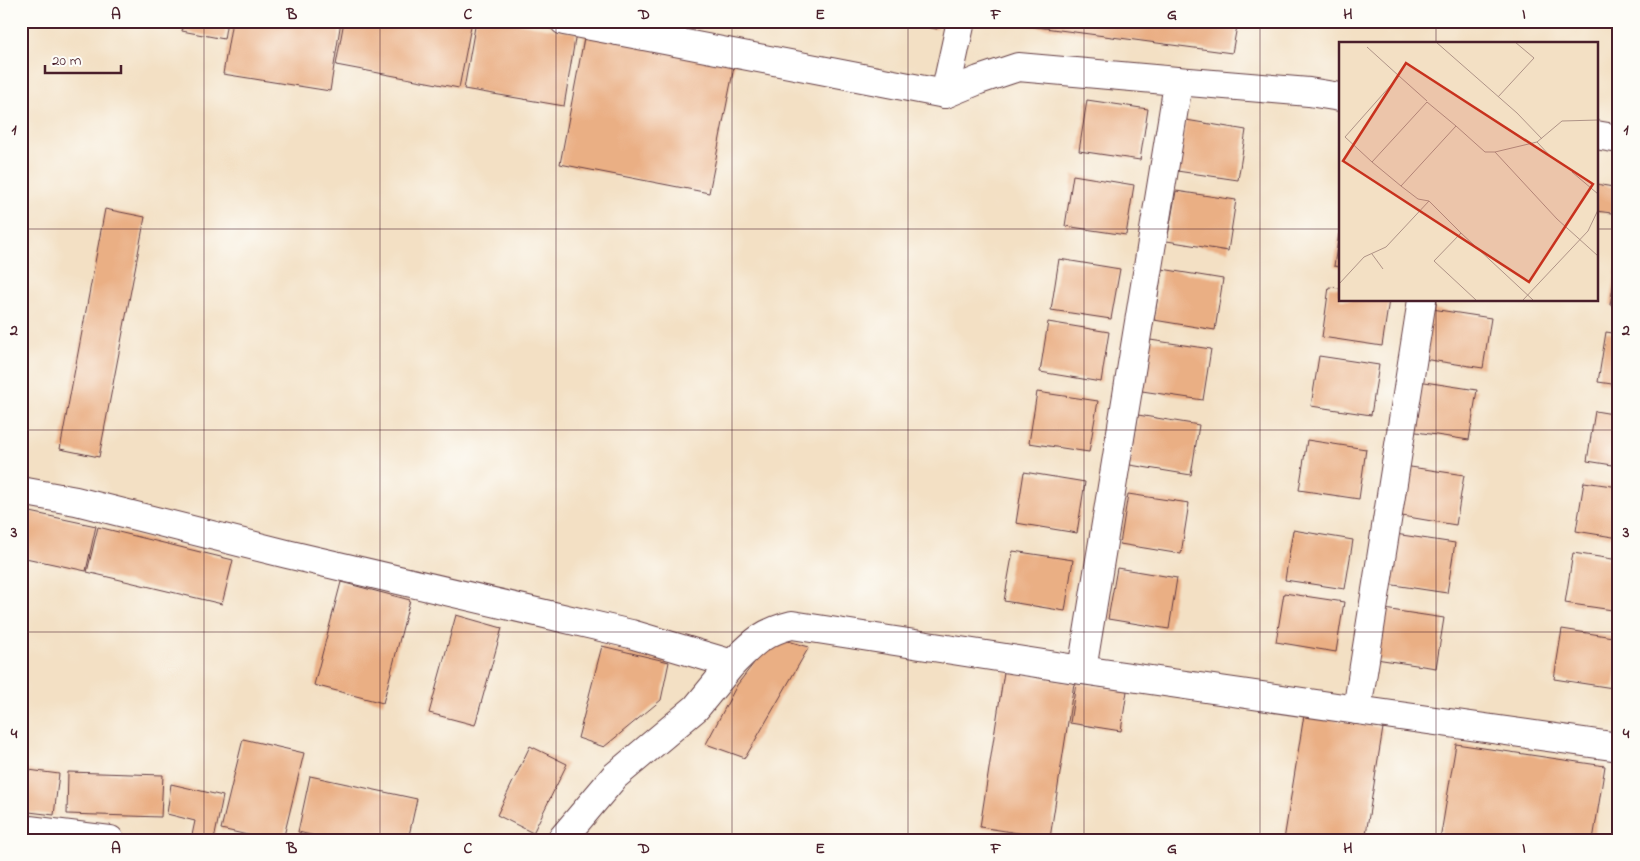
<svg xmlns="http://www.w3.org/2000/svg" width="1640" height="861" font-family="'Indie Flower',sans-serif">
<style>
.building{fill:#eaaf84}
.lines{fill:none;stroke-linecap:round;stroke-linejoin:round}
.minor-casing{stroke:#633c42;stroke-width:30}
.minor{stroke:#fff;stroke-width:28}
.grid{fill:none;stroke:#4a1f2b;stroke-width:1;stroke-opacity:0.55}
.inset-road{fill:none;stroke:#af9387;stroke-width:1}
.view{fill:#c8321e;fill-opacity:0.15;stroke:#c8321e;stroke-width:2.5}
.inset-edge{fill:none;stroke:#4a1f2b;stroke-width:2.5}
.neatline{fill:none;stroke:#4a1f2b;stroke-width:2}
.grid-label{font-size:16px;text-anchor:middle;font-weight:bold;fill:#4a1f2b}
</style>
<rect width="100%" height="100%" fill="#fdfcf7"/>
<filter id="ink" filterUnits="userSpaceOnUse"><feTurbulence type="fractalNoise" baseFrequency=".02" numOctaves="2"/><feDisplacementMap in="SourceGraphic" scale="10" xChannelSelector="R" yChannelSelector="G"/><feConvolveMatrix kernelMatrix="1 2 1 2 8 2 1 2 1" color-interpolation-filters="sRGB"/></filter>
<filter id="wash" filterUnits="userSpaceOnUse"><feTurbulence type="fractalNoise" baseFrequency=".0096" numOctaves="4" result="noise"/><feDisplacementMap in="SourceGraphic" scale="20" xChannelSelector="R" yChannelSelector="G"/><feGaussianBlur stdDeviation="1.12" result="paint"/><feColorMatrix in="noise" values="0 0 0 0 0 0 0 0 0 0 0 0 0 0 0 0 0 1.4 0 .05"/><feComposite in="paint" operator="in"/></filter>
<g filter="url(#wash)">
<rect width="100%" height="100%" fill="#f3e0c4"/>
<g id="blocks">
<!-- building -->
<g class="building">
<path d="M184 21H227L224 39 182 31Z"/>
<path d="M232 21H341L330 91 223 74Z"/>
<path d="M344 21H472L459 88 336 65Z"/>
<path d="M476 21H504L576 33 564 106 464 89Z"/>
<path d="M913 21H938L937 29 913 25Z"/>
<path d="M992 21H1238L1232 53Z"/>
<path d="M1611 21H1619V37L1613 38Z"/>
<path d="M585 33 735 62 709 193 560 164Z"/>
<path d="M1087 100 1148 109 1140 160 1079 151Z"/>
<path d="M1186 120 1246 130 1238 180 1177 171Z"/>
<path d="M1073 175 1134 185 1126 235 1065 226Z"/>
<path d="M1596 184 1619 188V214L1596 211Z"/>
<path d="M1176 191 1236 200 1228 251 1167 241Z"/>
<path d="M105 209 145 217 99 457 60 449Z"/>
<path d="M1339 234H1340V267L1334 266Z"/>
<path d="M1618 257H1619V306L1610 305Z"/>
<path d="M1059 259 1120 269 1111 319 1051 310Z"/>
<path d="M1162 269 1223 279 1215 330 1154 320Z"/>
<path d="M1329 287 1340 288V300H1389L1382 346 1322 337Z"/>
<path d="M1432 309 1491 318 1483 368 1423 359Z"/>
<path d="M1048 322 1109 332 1101 382 1040 372Z"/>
<path d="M1606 332 1619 334V385L1598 382Z"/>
<path d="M1150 340 1211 349 1203 400 1142 391Z"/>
<path d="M1319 356 1379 365 1371 415 1311 406Z"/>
<path d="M1418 381 1477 390 1469 440 1410 431Z"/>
<path d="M1037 392 1098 401 1089 452 1029 443Z"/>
<path d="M1595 411 1619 415V466L1587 461Z"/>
<path d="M1138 415 1199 425 1191 475 1130 465Z"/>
<path d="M1307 440 1366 449 1359 499 1299 490Z"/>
<path d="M1404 466 1464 475 1456 525 1396 515Z"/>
<path d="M1024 472 1085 482 1077 533 1016 523Z"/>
<path d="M1584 482 1619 487V538L1576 531Z"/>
<path d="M1128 494 1189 503 1181 554 1120 544Z"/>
<path d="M21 510 96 526 86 571 21 557Z"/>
<path d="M98 527 233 560 222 604 87 572Z"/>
<path d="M1293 530 1353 540 1345 589 1285 580Z"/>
<path d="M1395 534 1455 543 1447 593 1387 584Z"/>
<path d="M1013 551 1073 560 1065 611 1004 601Z"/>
<path d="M1573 553 1619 560V611L1565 603Z"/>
<path d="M1117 568 1177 578 1169 629 1108 619Z"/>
<path d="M341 582 410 600 383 703 314 685Z"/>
<path d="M1284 593 1344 602 1336 652 1276 642Z"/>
<path d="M1384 609 1444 618 1436 668 1376 659Z"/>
<path d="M456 615 502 628 475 725 429 713Z"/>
<path d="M1562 629 1619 638V655L1613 688 1554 679Z"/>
<path d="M774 637 809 647 745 758 706 744 737 685Z"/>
<path d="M602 646 669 662 661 700 604 747 578 738Z"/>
<path d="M1004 672 1074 683 1050 838 980 827Z"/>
<path d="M1076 683 1127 691 1121 731 1070 723Z"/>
<path d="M1304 715 1383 728 1365 840H1284Z"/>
<path d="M243 739 304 753 283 840H270L221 829Z"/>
<path d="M1456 744 1605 766 1593 840H1440Z"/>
<path d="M530 746 567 764 533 833 497 815Z"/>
<path d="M21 769 59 774 54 815 21 811Z"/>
<path d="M68 772 163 775 161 817 67 814Z"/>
<path d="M310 776 417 799 408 840H333L298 832Z"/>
<path d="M171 784 223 796 214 840H191L195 821 167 814Z"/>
</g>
</g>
</g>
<g filter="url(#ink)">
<use href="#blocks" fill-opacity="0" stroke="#633c42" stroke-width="1"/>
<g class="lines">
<!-- minor casing -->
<g class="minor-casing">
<g id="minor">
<path d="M564 21 618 31"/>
<path d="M620 21 618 31 945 94 961 21"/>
<path d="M1177 81 1309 92 1340 97"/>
<path d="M1596 135 1619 139"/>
<path d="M21 491 76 501 287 554 631 634 732 664 696 708 615 776 561 840"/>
<path d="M732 664C753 643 763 632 792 625L1082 670 1176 96 1177 81 1018 67 979 80 945 94"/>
<path d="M1082 670 1357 710 1422 300"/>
<path d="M1357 710 1619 747"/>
<path d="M21 829 110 840"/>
</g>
</g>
<!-- minor -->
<use href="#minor" class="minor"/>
</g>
</g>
<!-- grid -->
<path class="grid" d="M204 21V840M380 21V840M556 21V840M732 21V840M908 21V840M1084 21V840M1260 21V840M1436 21V44M21 229H1340M1596 229H1619M1436 300V840M21 430H1619M21 632H1619"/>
<!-- overview -->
<g transform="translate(1339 42)">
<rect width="259" height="259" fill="#f3e0c4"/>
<path class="inset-road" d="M97 0 178 71 203 97M28 5 60 34M159 55 195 16 176 0M259 78 223 79 198 100 156 110 218 177 259 214M198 100 213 116M33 120 6 95 60 34 88 59M233 130 259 152M62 144 33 120 88 60 117 84M90 159 79 157 62 144 117 84 146 110H156M122 191 194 258M33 212 44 227M0 242 25 215 47 205 90 159 122 191 95 219 137 258M184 258 249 189 259 168"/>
<path class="view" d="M67 21 254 142 190 240 4 119Z"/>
<rect width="259" height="259" class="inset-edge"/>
</g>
<!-- margin -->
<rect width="1640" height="861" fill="none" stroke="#fdfcf7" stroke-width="55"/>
<!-- scale -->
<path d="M45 65v8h76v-8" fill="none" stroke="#4a1f2b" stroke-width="2.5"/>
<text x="52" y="65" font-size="15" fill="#4a1f2b" stroke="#fdfcf7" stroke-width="4" paint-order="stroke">20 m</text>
<rect x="28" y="28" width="1584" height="806" class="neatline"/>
<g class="grid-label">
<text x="116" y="19">A</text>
<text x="292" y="19">B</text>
<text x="468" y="19">C</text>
<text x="644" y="19">D</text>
<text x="820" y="19">E</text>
<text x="996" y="19">F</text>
<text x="1172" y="19">G</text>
<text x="1348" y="19">H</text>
<text x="1524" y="19">I</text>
<text x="14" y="134">1</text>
<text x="1626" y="134">1</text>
<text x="14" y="335">2</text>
<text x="1626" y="335">2</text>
<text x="14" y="537">3</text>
<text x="1626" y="537">3</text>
<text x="14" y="738">4</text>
<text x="1626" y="738">4</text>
<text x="116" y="853">A</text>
<text x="292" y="853">B</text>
<text x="468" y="853">C</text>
<text x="644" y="853">D</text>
<text x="820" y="853">E</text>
<text x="996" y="853">F</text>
<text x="1172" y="853">G</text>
<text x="1348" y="853">H</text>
<text x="1524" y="853">I</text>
</g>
</svg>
